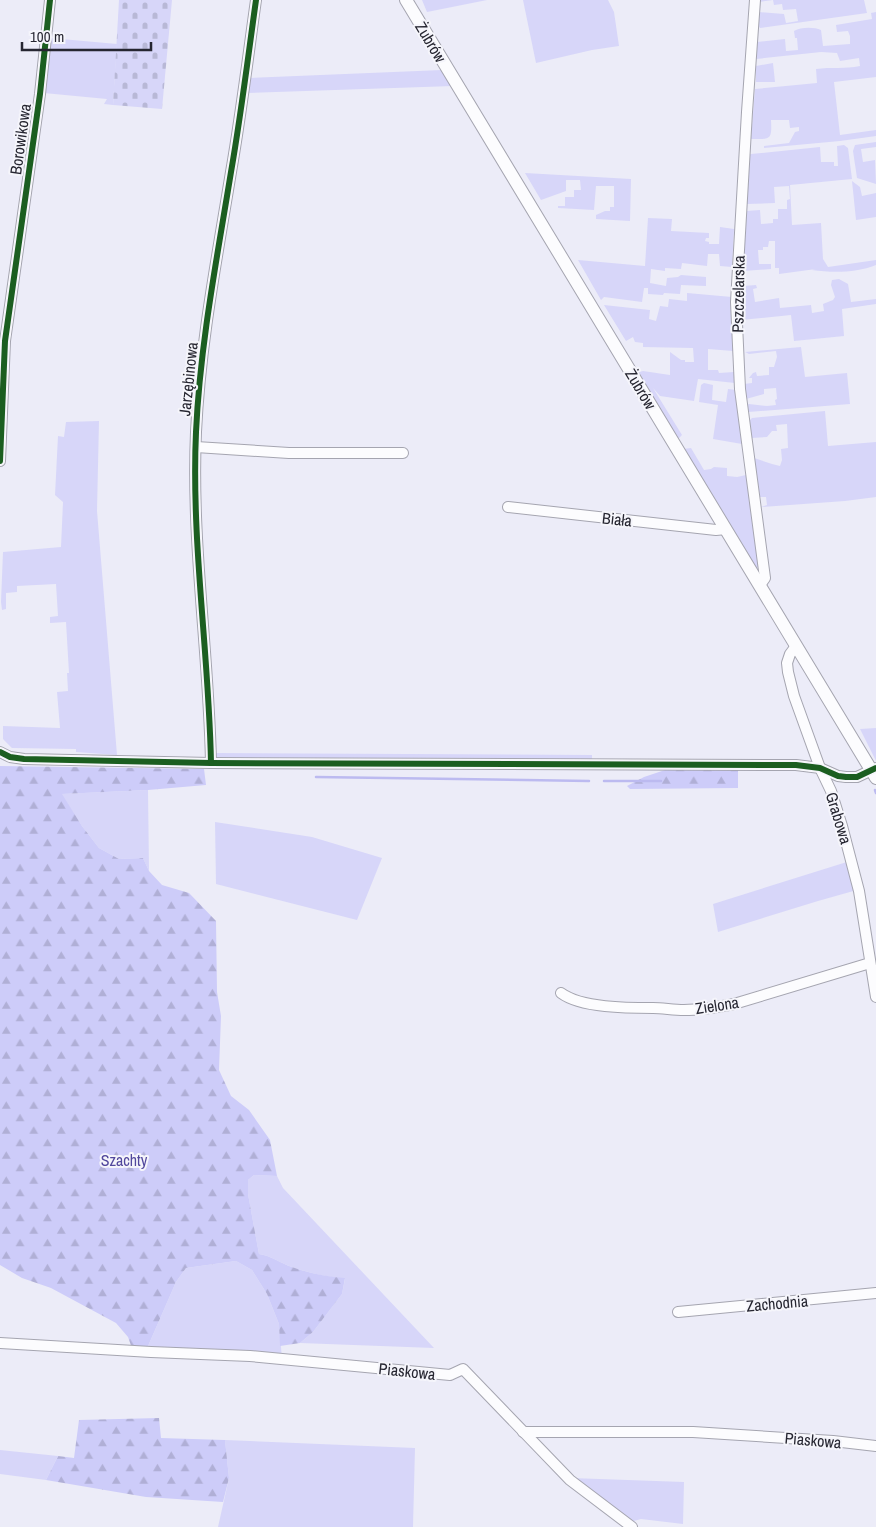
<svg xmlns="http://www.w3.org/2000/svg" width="876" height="1527" font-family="'Archivo Narrow',sans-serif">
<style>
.grass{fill:#d7d6f9}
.forest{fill:url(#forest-firs)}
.cemetery{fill:url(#cemetery-stones)}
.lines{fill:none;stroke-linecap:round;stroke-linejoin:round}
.stream{stroke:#bcbaf0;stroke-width:2.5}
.minor-casing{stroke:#a5a5b0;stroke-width:12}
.major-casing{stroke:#a5a5b0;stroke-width:14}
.minor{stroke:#fcfcfe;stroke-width:10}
.major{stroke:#fcfcfe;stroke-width:12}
.cycleway-casing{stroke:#f5f5fb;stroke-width:9}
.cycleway{stroke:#1b5e20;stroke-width:6}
.labels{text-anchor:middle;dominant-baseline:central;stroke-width:4;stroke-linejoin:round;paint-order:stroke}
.street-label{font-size:16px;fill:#262631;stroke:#f5f5fb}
.park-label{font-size:16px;fill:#52489d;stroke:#f5f5fb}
</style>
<defs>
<pattern id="forest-firs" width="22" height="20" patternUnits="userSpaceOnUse" patternTransform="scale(1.25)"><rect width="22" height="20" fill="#cdccf9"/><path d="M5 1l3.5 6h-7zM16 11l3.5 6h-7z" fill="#b0afd6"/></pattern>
<pattern id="cemetery-stones" width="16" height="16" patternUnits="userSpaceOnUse" patternTransform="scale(1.25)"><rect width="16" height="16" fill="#d7d6f9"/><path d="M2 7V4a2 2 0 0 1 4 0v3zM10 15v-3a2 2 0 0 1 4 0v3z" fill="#b8b8d6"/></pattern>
</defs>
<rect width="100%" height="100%" fill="#ececf8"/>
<!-- grass -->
<g class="grass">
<path d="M422 0H487L427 12Z"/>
<path d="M523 0H608L614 12 619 46 592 50 536 63Z"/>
<path d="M759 0H864L867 13 760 28 758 25 759 12 784 14 786 23 798 21 796 9 783 10 782 4 774 5 773 0 759 2Z"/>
<path d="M876 12V77L834 82 840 135 876 130V136L840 141 764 148V146L789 143 795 132 799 131V127L790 128 789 120H771C772 140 771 139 751 139L755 89 817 83 816 69C831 67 845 69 860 66L859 58 840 61 837 53 821 52 756 59 757 42 785 39 786 51 798 50 797 38H795L794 31C801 27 814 27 821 30L823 46 850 44V36L848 31 837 32 836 25 872 19 871 13Z"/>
<path d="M50 38 117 44 113 105 104 104 107 99 44 93Z"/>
<path d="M773 63 775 82H756V66Z"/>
<path d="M442 70 453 86 246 93 249 78Z"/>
<path d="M876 142V147L861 149 863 162 875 160 876 184 857 178 853 151 855 145Z"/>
<path d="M844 145 848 148 852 179 790 185 792 225 821 223 823 259 828 267 876 260V265C856 273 833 273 812 270L816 269 779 274V268H775V241H769L768 247H763V250H758L759 264H771V269L743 271 746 211 760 210 761 224 773 223V219H778V209H787V200L790 199 789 186 774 187 775 203 746 204 748 156 751 154 820 147 821 162H834V166H838L837 146Z"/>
<path d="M525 173 631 179 630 221 596 219V215L605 211H610V207H614V186H596L594 210 558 208V206H565V197H574V190H581L580 180H566V191L541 200Z"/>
<path d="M852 181 860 187 862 196 876 193V217L856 220Z"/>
<path d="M648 218 672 219 671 231 709 233V238H706L705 241 709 242V244H719L720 227 734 229 732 267 720 266 719 254H708L707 266 682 263 681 269 665 268V271L651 269 650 283 666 286 667 278 678 277 681 275 706 277V286L681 285 680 294 664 293 663 295 648 294V288H644L642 302 604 297 601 300 578 260 645 266Z"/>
<path d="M839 279 848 284 851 302 876 299V304L842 309 844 336 794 341 791 315 741 320 743 286 756 285 757 288 753 289 755 302 779 298 780 308 811 305 812 313 824 311 823 304 833 300 835 297 831 285 832 280Z"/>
<path d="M687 293 732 297 733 351 708 349V370H718L719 373 734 372 735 383 698 379 694 401 660 396 653 388 682 435 677 440 631 361 639 372 643 371 670 375V352L681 360H685V362H694L693 348 643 347V343L635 342 633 337 626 341 604 305 650 310 649 319 656 321 660 306 668 307 669 299 687 301Z"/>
<path d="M801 347 805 377 847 373 850 404 748 412 747 405 749 404 767 406 776 405 775 400 777 399 776 388 764 389V394L746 399 744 384 752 383V378H749L753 373 756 372 757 376 769 375V367H774L777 357 776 351 749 354 745 352Z"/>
<path d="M704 383 713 385 712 400 726 402 728 389 736 390 742 444 713 439 718 405 699 402 701 385Z"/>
<path d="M825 411 828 446 876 442V497L845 501 761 507 767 505 766 497H760L754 458 772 464 780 466 782 460 781 449 788 448 787 424 776 425 777 431H772L767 437 751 438 749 421 752 418Z"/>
<path d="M99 421 97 511 117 755 76 752V749L12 748 3 739V726L60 728 57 692 68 691 67 673H69L66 622 50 623V617L58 616 56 584 17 586V592L6 593V609L2 610 1 602 3 552 61 547 63 502 55 495 58 436 64 437 66 422Z"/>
<path d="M691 448 704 470 711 469 714 467 727 468V476L737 477 746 475 758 559 760 565 756 569 683 449Z"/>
<path d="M876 728V761L860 729Z"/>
<path d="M214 753 592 755V759L215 760Z"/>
<path d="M148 790 149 871 143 858 119 859 99 848 82 826 61 794Z"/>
<path d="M215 822 312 837 382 858 357 920 216 884Z"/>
<path d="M850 861 857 890 818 901 718 932 713 904Z"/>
<path d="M254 1175 277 1176 283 1188 434 1348 300 1343 313 1332 342 1294 345 1279C327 1277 309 1273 292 1267 280 1263 272 1256 259 1254L248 1194V1180Z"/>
<path d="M236 1261 252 1270 267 1294 279 1324 282 1359 145 1353 176 1282 186 1268Z"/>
<path d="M225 1440 415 1448 413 1527H218L229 1478Z"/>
<path d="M0 1450 58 1456 46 1480 0 1474Z"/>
<path d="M571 1478 684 1482 683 1524 641 1519 630 1522Z"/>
</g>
<!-- forest -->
<g class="forest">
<path d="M0 766 204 769 206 785 148 790 62 794 82 826 99 848 119 859 143 858 149 871 162 885 189 893 216 921 217 992 221 1016 219 1070 231 1096 249 1110 270 1140 277 1176 254 1175 248 1180V1194L259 1254C272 1256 280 1263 292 1267 309 1273 327 1277 345 1278L342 1294 313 1332 300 1343 280 1346 279 1324 267 1294 252 1270 236 1261 186 1268 176 1282 145 1353 133 1351 128 1337 116 1323 51 1288 22 1278 0 1265Z"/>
<path d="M665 770H738V788L630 789 627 786 644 777Z"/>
<path d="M159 1418 161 1438 225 1440 229 1478 223 1502 146 1497 46 1480 58 1456 74 1458 79 1420Z"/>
</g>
<!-- cemetery -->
<path class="cemetery" d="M119 0H172L162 109 113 105Z"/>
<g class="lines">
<!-- stream -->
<g class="stream">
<path d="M316 777 589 781"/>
<path d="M604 781H661"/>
<path d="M875 790 876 793"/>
</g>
<!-- minor casing -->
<g class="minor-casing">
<g id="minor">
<path d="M755 0 747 112 736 302 740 389 765 578 760 585"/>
<path d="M196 447 289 453H403"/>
<path d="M0 461 5 341 40 94 50 0"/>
<path d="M508 507 716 530 726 529"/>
<path d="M796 646 790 654 787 663 788 672 794 696 820 768 831 791 842 826 859 891 876 997"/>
<path d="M0 752 10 757 24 759 211 763 796 765 820 768 838 776 846 777H857L876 768"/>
<path d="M211 763C209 653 191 542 196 432 200 345 217 258 231 172 241 115 248 57 256 0"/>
<path d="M561 993C581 1008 628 1008 653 1008 663 1008 673 1010 684 1010 700 1010 718 1007 734 1004L870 963"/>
<path d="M678 1312 876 1293"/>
<path d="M0 1343 151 1352 250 1356 450 1375 463 1369 570 1480 632 1527"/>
<path d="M523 1432H693L833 1441 876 1446"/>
</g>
</g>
<!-- major casing -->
<g class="major-casing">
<path id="major" d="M406 0 876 778"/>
</g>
<!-- minor -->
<use href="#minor" class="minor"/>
<!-- major -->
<use href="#major" class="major"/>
<!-- cycleway casing -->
<g class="cycleway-casing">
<g id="cycleway">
<path d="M0 461 5 341 40 94 50 0"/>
<path d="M0 752 10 757 24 759 211 763 796 765 820 768 838 776 846 777H857L876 768"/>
<path d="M211 763C209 653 191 542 196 432 200 345 217 258 231 172 241 115 248 57 256 0"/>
</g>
</g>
<!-- cycleway -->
<use href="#cycleway" class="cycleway"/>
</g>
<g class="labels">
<!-- street labels -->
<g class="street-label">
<text transform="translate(431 42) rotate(59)">Żubrów</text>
<text transform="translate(20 139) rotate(-82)">Borowikowa</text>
<text transform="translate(738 294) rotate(-89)">Pszczelarska</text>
<text transform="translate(188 379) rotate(-84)">Jarzębinowa</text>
<text transform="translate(641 389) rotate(59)">Żubrów</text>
<text transform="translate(617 519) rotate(6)">Biała</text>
<text transform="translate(839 818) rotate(73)">Grabowa</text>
<text transform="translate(717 1005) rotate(-9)">Zielona</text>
<text transform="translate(777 1303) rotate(-5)">Zachodnia</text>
<text transform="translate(407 1371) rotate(6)">Piaskowa</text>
<text transform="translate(813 1440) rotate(5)">Piaskowa</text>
</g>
<!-- park labels -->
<g class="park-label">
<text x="124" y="1160">Szachty</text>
</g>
</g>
<!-- scale -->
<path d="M22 42v8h129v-8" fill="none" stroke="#262631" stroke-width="2.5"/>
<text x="30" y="42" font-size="15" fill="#262631" stroke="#f5f5fb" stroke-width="4" paint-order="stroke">100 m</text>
</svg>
